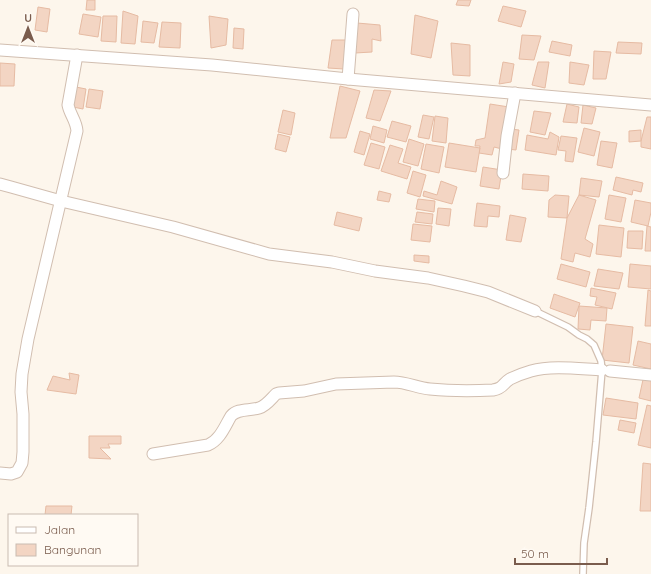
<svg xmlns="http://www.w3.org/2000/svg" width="651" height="574" font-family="Quicksand,sans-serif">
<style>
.building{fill:#f3d5c3;stroke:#e6bba3}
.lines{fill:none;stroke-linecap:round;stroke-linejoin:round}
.service-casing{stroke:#d1beb0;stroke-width:8}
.minor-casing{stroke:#d1beb0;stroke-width:13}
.service{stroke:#fff;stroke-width:5.5}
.minor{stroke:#fff;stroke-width:11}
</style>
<rect width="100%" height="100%" fill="#fdf6ec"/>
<!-- building -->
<g class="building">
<path d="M87 0H95V10H86Z"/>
<path d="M458 0H471L469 6 456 5Z"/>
<path d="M503 6 526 11 521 27 498 21Z"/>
<path d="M38 7 50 9 47 32 35 30Z"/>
<path d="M123 11 138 16 135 44 121 43Z"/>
<path d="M83 14 101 17 98 37 79 34Z"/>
<path d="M415 15 438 21 431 58 411 54Z"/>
<path d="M103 16H117L116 42 101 41Z"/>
<path d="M209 16 228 19 226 45 211 48Z"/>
<path d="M143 21 158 23 154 43 141 42Z"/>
<path d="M162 22 181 23 180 48 159 47Z"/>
<path d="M357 23 380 25 381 41 372 39V52L355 53Z"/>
<path d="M234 28 244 29 243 49 233 48Z"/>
<path d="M522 35 541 36 534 60 519 59Z"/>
<path d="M332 40H347L344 69 328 68Z"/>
<path d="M552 41 572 45 570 56 549 52Z"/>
<path d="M618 42 642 43 641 54 616 53Z"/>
<path d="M451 43 470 45V76L453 75Z"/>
<path d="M594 51 611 52 606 79H593Z"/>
<path d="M503 62 514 64 511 82 499 84Z"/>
<path d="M538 62H549L545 88 532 85Z"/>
<path d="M570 62 589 65 584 85 569 83Z"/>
<path d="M0 63 15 64 14 86H0Z"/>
<path d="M340 86 360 91 346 138H330Z"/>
<path d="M76 87 86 89 83 109 73 107Z"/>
<path d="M89 89 103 91 100 109 86 107Z"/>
<path d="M374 90 391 91 380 121 366 118Z"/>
<path d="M490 104 509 107 502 149 494 147 492 155 479 153 480 146H475L476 140 485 138Z"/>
<path d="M567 104 579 107 577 123 563 122Z"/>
<path d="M583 105 596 108 592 124 581 123Z"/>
<path d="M283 110 295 113 291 135 278 132Z"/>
<path d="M534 111 551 113 545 135 530 132Z"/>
<path d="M423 115 434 117 429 139 418 137Z"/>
<path d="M435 116 448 118 446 143 432 141Z"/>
<path d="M647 117H651V149L641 147V141Z"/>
<path d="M392 121 411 126 406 142 387 137Z"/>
<path d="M373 126 387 130 384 143 370 139Z"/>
<path d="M584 128 600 132 594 156 578 152Z"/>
<path d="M510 129 519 130 516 150 507 149Z"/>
<path d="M641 130V141L629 142V131Z"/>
<path d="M360 131 370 134 364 155 354 152Z"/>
<path d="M550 132 559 137 556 155 525 150 527 135 548 139Z"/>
<path d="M278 134 290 137 286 152 275 149Z"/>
<path d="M561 136 577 138 573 162 565 161 566 151 558 150Z"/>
<path d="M409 139 424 144 418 166 403 162Z"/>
<path d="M601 141 617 143 612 168 597 165Z"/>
<path d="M371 143 385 147 379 169 364 165Z"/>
<path d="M449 143 480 148 476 172 445 167Z"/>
<path d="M426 144 444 147 439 173 421 169Z"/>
<path d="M390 145 403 149 398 163 411 167 407 179 381 171Z"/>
<path d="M483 167 502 170 499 189 480 186Z"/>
<path d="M413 171 426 175 420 197 407 193Z"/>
<path d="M523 174 549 176 548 191 522 189Z"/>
<path d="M616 177 643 183 641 192 633 190 632 195 613 190Z"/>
<path d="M581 178 602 181 599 197 579 195Z"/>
<path d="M441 181 457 187 452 204 423 196 424 191 437 195Z"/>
<path d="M379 191 391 194 389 202 377 200Z"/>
<path d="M555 195 569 196 567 218 548 217 549 200Z"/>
<path d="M579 195 596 200 585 239 593 244 590 257 575 253 573 262 561 259 567 218Z"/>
<path d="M609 195 626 198 621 222 605 219Z"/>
<path d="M418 199 435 201 434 212 416 209Z"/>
<path d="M635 200 651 203V212L648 226 631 222Z"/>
<path d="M477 203 500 206 499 217 488 216 487 227 474 226Z"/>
<path d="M438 208 451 209 449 226 436 224Z"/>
<path d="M337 212 362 218 359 231 334 225Z"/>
<path d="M417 212 433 214 432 224 415 222Z"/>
<path d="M510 215 526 218 521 242 506 240Z"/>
<path d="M413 224 432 226 430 242 411 240Z"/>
<path d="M599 225 624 228 621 257 596 254Z"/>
<path d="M647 226 651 227V251H645Z"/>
<path d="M628 231H643L642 249 627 248Z"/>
<path d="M414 255 429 256V263L414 261Z"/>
<path d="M561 264 590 272 586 287 557 279Z"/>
<path d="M630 264 651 266V289L628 287Z"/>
<path d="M598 269 623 273 619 289 594 286Z"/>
<path d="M591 288 616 293 612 309 595 305 597 297 590 296Z"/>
<path d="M648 290 651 291V326H645Z"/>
<path d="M554 294 580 303 575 317 550 308Z"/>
<path d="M579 306 607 308 606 321 591 320 590 330 578 329Z"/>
<path d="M606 324 633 327 629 363 602 360Z"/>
<path d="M638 341 651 344V369L633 365Z"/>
<path d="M69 373 79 375 76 394 47 390 53 376 70 380Z"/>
<path d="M644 375 651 377V401L639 398Z"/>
<path d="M606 398 638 403 636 419 603 415Z"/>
<path d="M647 405 651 406V448L638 445Z"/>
<path d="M620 420 636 423 634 433 618 430Z"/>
<path d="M89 436H121V444H108L110 448H100L111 459 89 458Z"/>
<path d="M643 463 651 464V511H640Z"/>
<path d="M46 506H72L71 515H45Z"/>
</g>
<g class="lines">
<!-- service casing -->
<g class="service-casing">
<path id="service" d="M535 311 568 327 579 335 587 339 594 345 601 361 602 370 596 442 589 508 584 543 583 574"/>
</g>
<!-- minor casing -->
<g class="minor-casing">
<g id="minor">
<path d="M0 50 212 65 348 79 651 105"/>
<path d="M348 79 353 14"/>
<path d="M503 173 507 136 515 93"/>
<path d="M0 184 11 187 61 201 173 227 269 254 332 262 375 271 428 278 464 286 488 292 535 311"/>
<path d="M610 371 651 375"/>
<path d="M153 454 208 445C220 440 225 426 231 416 238 408 249 411 259 408 266 406 271 399 276 394L279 393 304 391 336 384 394 382C406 382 418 388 430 389 450 391 473 391 493 390 504 388 502 384 510 379 516 376 524 373 531 371 552 365 580 369 602 370"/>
<path d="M0 473 11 474 17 472 22 463 23 452V414L21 392 22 374 28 339 77 131C76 120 70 115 68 105L77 55"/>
</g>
</g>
<!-- service -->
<use href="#service" class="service"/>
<!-- minor -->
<use href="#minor" class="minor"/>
</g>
<!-- legend -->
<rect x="8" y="514" width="130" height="52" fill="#fffaf3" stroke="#cabbb1"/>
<rect x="16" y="527" width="20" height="6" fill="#ffffff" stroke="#cabbb1"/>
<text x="44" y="534" font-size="12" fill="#7a5c4d">Jalan</text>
<rect x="16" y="544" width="20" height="12" fill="#f3d5c3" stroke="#cabbb1"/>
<text x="44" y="554" font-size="12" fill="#7a5c4d">Bangunan</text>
<!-- north arrow -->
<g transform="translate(28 28)" stroke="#fffaf3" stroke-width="3" paint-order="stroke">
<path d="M0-3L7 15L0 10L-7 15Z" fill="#7a5c4d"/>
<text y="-6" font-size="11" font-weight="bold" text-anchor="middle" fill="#7a5c4d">U</text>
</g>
<!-- scale -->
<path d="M515 558v6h92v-6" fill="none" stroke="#7a5c4d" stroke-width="2"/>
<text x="521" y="558" font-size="12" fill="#7a5c4d" stroke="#fffaf3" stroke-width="3" paint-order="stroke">50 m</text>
</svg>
